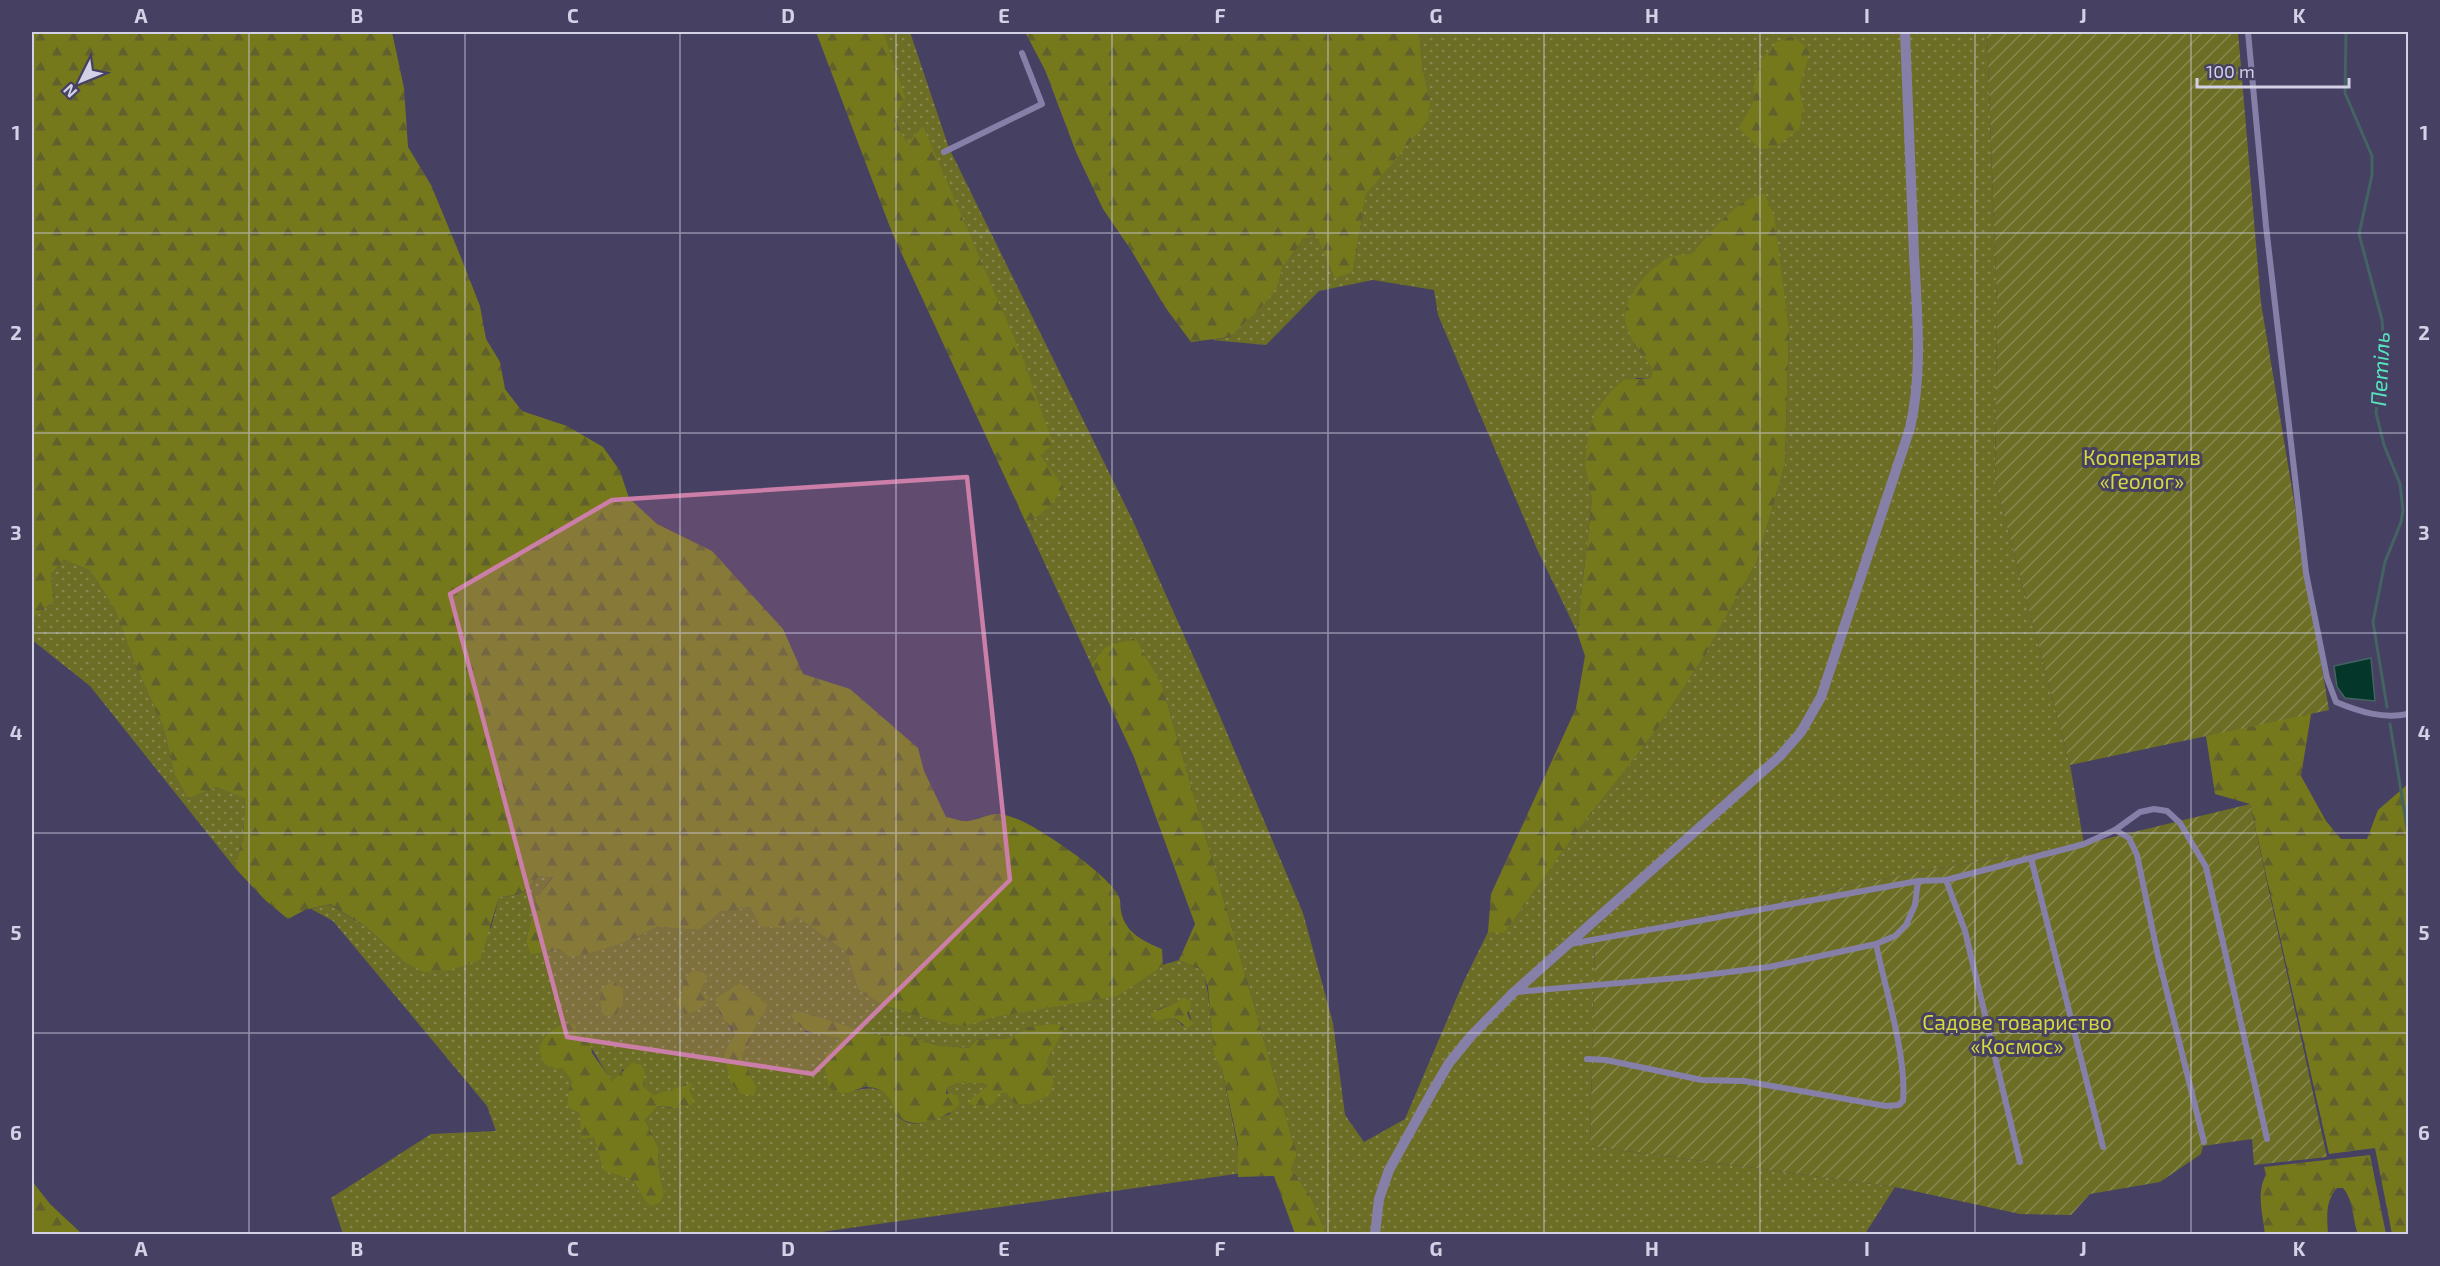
<svg xmlns="http://www.w3.org/2000/svg" width="2440" height="1266" font-family="'Exo 2',sans-serif">
<style>
.grass{fill:url(#grass-dots);fill-rule:evenodd}
.forest{fill:url(#forest-firs)}
.garden{fill:url(#garden-furrows)}
.water{fill:#05362a;stroke:#436462;stroke-width:1.5}
.lines{fill:none;stroke-linecap:round;stroke-linejoin:round}
.stream{stroke:#436462;stroke-width:3}
.minor{stroke:#8680a9;stroke-width:6}
.tertiary{stroke:#8680a9;stroke-width:10}
.marked{fill:#cb7ea7;fill-opacity:0.2;stroke:#cb7ea7;stroke-width:4.5;stroke-linejoin:round}
.grid{fill:none;stroke:#d3d1e6;stroke-width:1.5;stroke-opacity:0.55}
.labels{text-anchor:middle;dominant-baseline:central;stroke-width:6;stroke-linejoin:round;paint-order:stroke}
.park-label{font-size:21px;fill:#d5d93e;stroke:#464063}
.water-label{font-size:22px;font-style:italic;fill:#56e3bb;stroke:#464063}
.neatline{fill:none;stroke:#d3d1e6;stroke-width:2}
.grid-label{font-size:20px;text-anchor:middle;font-weight:bold;fill:#d3d1e6}
</style>
<defs>
<pattern id="grass-dots" width="8" height="8" patternUnits="userSpaceOnUse" patternTransform="scale(1.5)"><rect width="8" height="8" fill="#6c6e25"/><path d="M2 2h.1M6 6h.1" fill="none" stroke="#87884f" stroke-width="1.8" stroke-linecap="round"/></pattern>
<pattern id="forest-firs" width="22" height="20" patternUnits="userSpaceOnUse" patternTransform="scale(1.5)"><rect width="22" height="20" fill="#76781c"/><path d="M5 1l3.5 6h-7zM16 11l3.5 6h-7z" fill="#60612c"/></pattern>
<pattern id="garden-furrows" width="10" height="10" patternUnits="userSpaceOnUse" patternTransform="scale(1.5)"><rect width="10" height="10" fill="#6c6e25"/><path d="M-1 1l2-2M0 10L10 0M9 11l2-2" fill="none" stroke="#87884f"/></pattern>
</defs>
<rect width="100%" height="100%" fill="#464063"/>
<!-- grass -->
<g class="grass">
<path d="M883 32H910L949 148 1133 521 1219 714 1303 913 1333 1023 1345 1115 1364 1142 1405 1119 1463 983 1488 932H1504L1579 829 1652 736 1705 655 1757 561 1785 464 1789 331 1703 244 1692 255 1672 257 1647 274 1634 344 1652 368 1651 378H1636L1585 468 1592 498 1577 632 1537 549 1438 315 1434 290 1373 280 1319 291 1266 345 1212 340 1230 337 1278 286 1282 269 1303 239 1317 236 1353 272 1366 194 1389 164 1430 98 1423 70 1419 32H1987L1997 307 1995 481 2070 765 2084 844 1916 872 1595 939 1590 1146 1895 1187 1865 1234H1326L1311 1197 1291 1169 1297 1155 1163 688 1105 647 1091 664 1027 525 1047 509 1039 455 922 127 907 144 894 119Z"/>
<path d="M64 560 91 571 115 610 135 664 164 729 174 774 188 799 217 787 245 797 243 839 235 868 90 686 32 640V619L54 601 51 574Z"/>
<path d="M539 876H553L536 898 526 941 530 955 561 949 592 953 621 944 658 927 700 930 720 912 751 907 797 917 847 953 858 990 882 1005 936 1021 966 1025 1179 960 1202 970C1214 1002 1207 1038 1222 1069L1243 1173 807 1234H343L331 1198 431 1134 496 1131 487 1106 333 921 311 909 329 904 365 926 403 961 491 928 499 897C521 896 525 893 539 876ZM1183 997 1191 1019 1183 1026 1172 1016 1157 1010 1175 1003ZM719 1011 764 1014 758 1022 742 1057 753 1081 729 1043 734 1038C732 1027 724 1021 719 1011ZM800 1011 881 1036 903 1035 935 1045 968 1048 976 1040 1009 1038 1029 1027 1052 1052 1047 1061 1054 1080 1007 1093 973 1097 987 1086 983 1083H958L947 1088 950 1114C929 1121 911 1132 894 1113 895 1089 873 1085 853 1091L827 1053 841 1039 830 1035 805 1032ZM577 1034C593 1043 600 1066 612 1081L618 1077 623 1069 644 1082 643 1086 654 1095 670 1092 686 1084 689 1092 671 1108 658 1106 645 1120 659 1149 658 1164 664 1194 644 1199 633 1180 605 1171 594 1136 568 1093 572 1081 563 1067Z"/>
</g>
<!-- forest -->
<g class="forest">
<path d="M32 32H392L404 88 408 147 431 185 460 255 480 306 486 339 500 362 505 389 522 411 567 426 603 447 620 471 629 498 657 524 712 551 783 629 803 674 850 689 918 748 924 771 946 817C953 818 962 822 969 821 992 816 992 809 1017 819 1039 827 1111 876 1119 897 1121 901 1120 907 1121 911 1125 933 1143 941 1162 949L1163 966 1117 996 994 1017 966 1026 936 1021 882 1005 858 990 847 953 797 917 780 928 760 926 751 907 720 912 700 930 658 927 621 944 592 953 569 957 560 949 530 955 526 941 536 898 553 877 539 876C524 893 522 895 499 897L480 960 450 970 424 972 403 961 365 926 330 904 305 910 288 919 265 900 235 868 243 839 245 798 217 787 188 799 174 774 164 729 135 664 115 610 91 571 64 560 51 574 54 601 32 619Z"/>
<path d="M816 32H883L905 97 894 120 907 143 923 126 1023 359 1053 444 1040 455 1064 488 1047 509 1027 525 893 235Z"/>
<path d="M1025 32H1419L1423 70 1430 98 1428 121 1366 194 1353 272 1335 278 1317 236 1303 239 1282 269 1278 286 1264 304 1230 337 1191 342 1165 307 1131 250 1103 209 1076 152 1045 70Z"/>
<path d="M1793 36 1810 51 1799 89 1804 109 1799 129 1776 147 1760 149 1739 128 1753 103 1755 81 1761 60 1776 42Z"/>
<path d="M1764 193 1774 216 1789 331 1785 464 1757 561 1705 655 1652 736 1579 829 1504 933 1488 932 1491 894 1576 708 1585 656 1577 632 1592 499 1585 468 1588 436 1595 412 1611 391 1624 380 1651 378 1652 368C1641 354 1631 342 1626 324 1619 300 1652 263 1674 256 1680 255 1687 255 1692 254L1716 226 1741 203Z"/>
<path d="M1135 638 1163 688 1297 1155 1291 1169 1311 1197 1326 1234H1295L1274 1176 1238 1177V1144L1222 1069 1214 1054 1208 987 1202 970 1179 960 1195 924 1134 757 1091 664 1105 647Z"/>
<path d="M2198 685 2313 702 2301 776 2326 821 2341 839H2367L2378 810 2408 784V1234H2392L2375 1148 2329 1154 2250 804 2215 794Z"/>
<path d="M695 969 708 975 700 991 709 997C704 1009 697 1011 685 1014L676 1003 682 993 683 980Z"/>
<path d="M613 981 623 989V1004L616 1015 604 1016 600 1002 601 989Z"/>
<path d="M740 983 767 1004 764 1014 758 1022 742 1057 756 1087 754 1096 740 1093 731 1083 724 1056 729 1043 734 1037 732 1028 724 1020 715 999Z"/>
<path d="M1183 997 1190 1001 1191 1007 1187 1013 1192 1024 1188 1028 1173 1017 1157 1021 1149 1014 1175 1003Z"/>
<path d="M800 1011 881 1036 903 1035 935 1045 968 1048 976 1040 1009 1038 1029 1027 1054 1024 1065 1027 1047 1061 1054 1080 1050 1094 1030 1104H1015L1007 1093 999 1094 993 1104 977 1107 969 1103 973 1097 987 1086 983 1083H958L947 1088 946 1094 957 1095 959 1105C942 1121 912 1132 894 1113 894 1098 883 1087 866 1087 859 1087 851 1094 843 1093 839 1093 833 1090 829 1088L824 1061 827 1053 841 1039C820 1031 801 1038 791 1014Z"/>
<path d="M566 1023 575 1025 577 1034 584 1038 588 1033 594 1039 591 1046 592 1053 612 1081 632 1063 642 1065 645 1072 643 1086 654 1095 692 1083 689 1092 694 1099 691 1105 678 1108 658 1106 645 1120 659 1149 658 1164 664 1194 660 1202 651 1206 644 1199 633 1180 604 1171 594 1137 581 1139 580 1113 568 1107V1093L572 1081 563 1068 554 1069 544 1063 539 1050C543 1036 552 1029 566 1023Z"/>
<path d="M2370 1155 2386 1234H2358C2352 1218 2354 1201 2343 1188H2337C2325 1202 2327 1216 2328 1234H2265C2263 1216 2256 1192 2266 1175L2264 1167Z"/>
<path d="M32 1181 50 1204 82 1234H32Z"/>
</g>
<!-- garden -->
<g class="garden">
<path d="M1987 32H2238L2261 303 2329 710 2070 765 1995 481 1997 307Z"/>
<path d="M2250 804 2327 1157 2254 1165 2252 1139 2203 1146 2201 1154 2160 1182 2090 1194 2071 1215 2020 1214 1895 1187 1590 1146 1595 939 1916 872 2084 844Z"/>
</g>
<!-- water -->
<path class="water" d="M2371 658 2375 701 2345 698 2337 687 2334 666Z"/>
<g class="lines">
<!-- stream -->
<g class="stream">
<path d="M2346 32 2345 93 2372 156V175L2359 234 2382 320 2384 346 2376 413 2384 445 2400 484 2403 510 2401 522 2385 562 2373 622 2387 707"/>
<path d="M2390 724 2408 833"/>
</g>
<!-- minor -->
<g class="minor">
<path d="M2248 32 2266 226 2306 573 2327 678 2336 702C2360 712 2383 719 2408 714"/>
<path d="M944 152 1042 104 1022 53"/>
<path d="M2115 830 2140 812 2154 809 2167 811 2180 823 2206 867 2267 1139"/>
<path d="M2031 858 2103 1147"/>
<path d="M1946 880 1965 931 2020 1162"/>
<path d="M1570 944 1918 881 1946 880 2050 853 2084 844 2115 830 2129 838 2137 855 2158 956 2204 1142"/>
<path d="M1516 992 1689 977 1769 967 1876 944 1895 936 1906 925 1915 905 1918 881"/>
<path d="M1587 1059 1606 1060 1702 1080 1744 1081 1886 1106 1899 1105 1903 1101C1907 1057 1885 988 1876 944"/>
</g>
<!-- tertiary -->
<path class="tertiary" d="M1375 1234 1379 1199 1389 1170 1432 1092 1449 1063 1471 1036 1513 993 1780 756 1801 732 1821 697 1910 428C1923 372 1917 313 1914 255 1911 181 1908 106 1905 32"/>
</g>
<!-- marked area -->
<path class="marked" d="M967 477 1010 880 813 1074 567 1037 450 594 612 500Z"/>
<!-- grid -->
<path class="grid" d="M249 32V1234M465 32V1234M680 32V1234M896 32V1234M1112 32V1234M1328 32V1234M1544 32V1234M1760 32V1234M1975 32V1234M2191 32V1234M32 233H2408M32 433H2408M32 633H2408M32 833H2408M32 1033H2408"/>
<g class="labels">
<!-- park labels -->
<g class="park-label">
<text x="2142" y="456">Кооператив<tspan x="2142" dy="24">«Геолог»</tspan></text>
<text x="2017" y="1021">Садове товариство<tspan x="2017" dy="24">«Космос»</tspan></text>
</g>
<!-- water labels -->
<g class="water-label">
<text transform="translate(2379 369) rotate(-87)">Петіль</text>
</g>
</g>
<!-- border -->
<rect width="2440" height="1266" fill="none" stroke="#464063" stroke-width="66"/>
<!-- north arrow -->
<g transform="translate(81 81) rotate(227)" stroke="#464063" stroke-width="4.5" paint-order="stroke">
<path d="M0-4.5L10 22L0 15L-10 22Z" fill="#d3d1e6"/>
<text y="-9" font-size="16" font-weight="bold" text-anchor="middle" fill="#d3d1e6">N</text>
</g>
<!-- scale -->
<path d="M2197 78v9h152v-9" fill="none" stroke="#d3d1e6" stroke-width="3"/>
<text x="2206" y="78" font-size="18" fill="#d3d1e6" stroke="#464063" stroke-width="4.5" paint-order="stroke">100 m</text>
<rect x="33" y="33" width="2374" height="1200" class="neatline"/>
<g class="grid-label">
<text x="141" y="23">A</text>
<text x="357" y="23">B</text>
<text x="573" y="23">C</text>
<text x="788" y="23">D</text>
<text x="1004" y="23">E</text>
<text x="1220" y="23">F</text>
<text x="1436" y="23">G</text>
<text x="1652" y="23">H</text>
<text x="1867" y="23">I</text>
<text x="2083" y="23">J</text>
<text x="2299" y="23">K</text>
<text x="16" y="140">1</text>
<text x="2424" y="140">1</text>
<text x="16" y="340">2</text>
<text x="2424" y="340">2</text>
<text x="16" y="540">3</text>
<text x="2424" y="540">3</text>
<text x="16" y="740">4</text>
<text x="2424" y="740">4</text>
<text x="16" y="940">5</text>
<text x="2424" y="940">5</text>
<text x="16" y="1140">6</text>
<text x="2424" y="1140">6</text>
<text x="141" y="1256">A</text>
<text x="357" y="1256">B</text>
<text x="573" y="1256">C</text>
<text x="788" y="1256">D</text>
<text x="1004" y="1256">E</text>
<text x="1220" y="1256">F</text>
<text x="1436" y="1256">G</text>
<text x="1652" y="1256">H</text>
<text x="1867" y="1256">I</text>
<text x="2083" y="1256">J</text>
<text x="2299" y="1256">K</text>
</g>
</svg>
